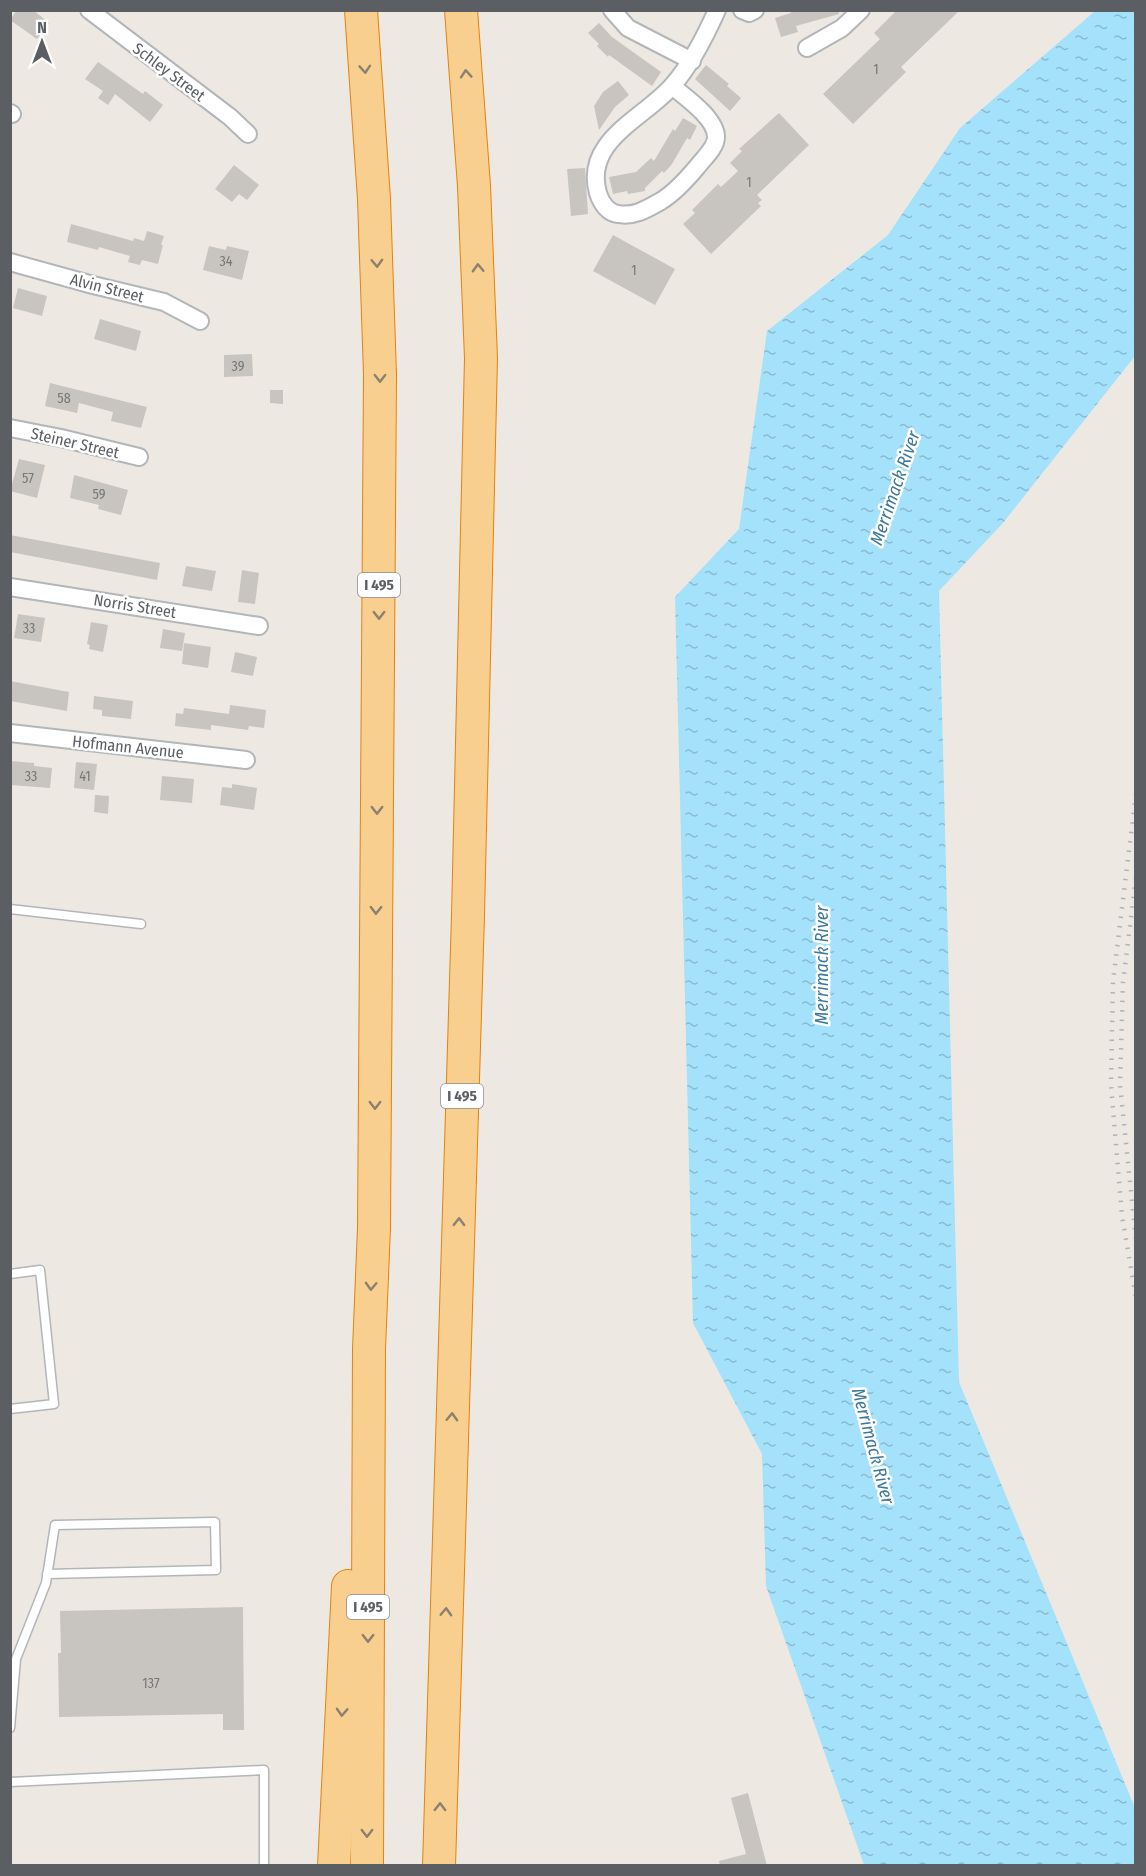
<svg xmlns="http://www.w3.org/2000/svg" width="1146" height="1876" font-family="'Fira Sans Condensed',sans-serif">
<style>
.water{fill:url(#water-ripples)}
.building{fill:#c8c4bf}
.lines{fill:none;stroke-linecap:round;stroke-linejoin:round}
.service-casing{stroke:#b3b6b9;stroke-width:11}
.minor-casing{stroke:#b3b6b9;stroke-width:20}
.motorway-casing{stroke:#e68209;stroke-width:34}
.service{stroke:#fff;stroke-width:8}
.minor{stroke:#fff;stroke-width:16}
.motorway{stroke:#f8cf8e;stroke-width:32}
.rail{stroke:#b1b2b3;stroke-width:4.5;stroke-dasharray:1.5 8;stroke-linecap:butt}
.oneway{stroke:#8a8170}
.labels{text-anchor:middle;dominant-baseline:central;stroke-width:5;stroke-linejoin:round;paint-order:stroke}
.number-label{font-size:14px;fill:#76787a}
.shield{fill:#fff;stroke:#8c8f92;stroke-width:1.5}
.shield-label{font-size:15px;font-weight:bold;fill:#5b5f63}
.street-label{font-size:16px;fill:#5b5f63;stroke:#fff}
.water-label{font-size:18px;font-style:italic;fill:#3d779b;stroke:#fff}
</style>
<defs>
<pattern id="water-ripples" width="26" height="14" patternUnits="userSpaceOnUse" patternTransform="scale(1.5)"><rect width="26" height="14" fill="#a4e1fb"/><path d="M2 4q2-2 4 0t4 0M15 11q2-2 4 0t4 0" fill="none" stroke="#89bacf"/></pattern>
</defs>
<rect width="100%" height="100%" fill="#ede9e2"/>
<!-- water -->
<path class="water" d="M1095 11H1135V356L1003 523 939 591 959 1382 1135 1808V1865H864L766 1586 762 1454 693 1323 675 597 739 529 767 331 888 235 960 128Z"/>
<!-- building -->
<g class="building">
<path d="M17 10H33L49 23 37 39 10 20Z"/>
<path d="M791 10H838L839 14 796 26 798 32 781 37 775 18 791 13Z"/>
<path d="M897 10H960L901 67 906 72 853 124 823 94 880 39 874 33Z"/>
<path d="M599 23 612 37 661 72 652 86 609 55 608 57 597 46 599 44 588 33Z"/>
<path d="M98 62 143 94 145 91 163 105 150 122 115 94 108 105 98 98 103 91 85 79Z"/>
<path d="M706 65 729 84 727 86 741 98 730 111 695 79Z"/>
<path d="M618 81 629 95 615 107 599 130 594 106 603 92Z"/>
<path d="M779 113 809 145 757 195 762 200 758 203 761 206 711 254 683 224 695 213 692 210 718 184 721 187 738 171 730 163 742 151 739 149Z"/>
<path d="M683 118 697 126 690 140 687 138 672 164 664 173 662 171 645 188V191L628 194 627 191 613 194 609 177 636 172 651 158 654 161 673 129 675 131Z"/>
<path d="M234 165 259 185 247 200 239 194 232 202 215 189Z"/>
<path d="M585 168 588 214 571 216 567 169Z"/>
<path d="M71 224 133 241 134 238 144 241 147 231 164 236 161 245H163L158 264 142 260 140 265 128 262 130 256 99 247 98 250 67 242Z"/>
<path d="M613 235 675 269 655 305 593 271Z"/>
<path d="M209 246 226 250 227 246 249 251 242 280 203 270Z"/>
<path d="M18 288 47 296 42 316 13 308Z"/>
<path d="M100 319 141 331 136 351 94 339Z"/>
<path d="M252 354 253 376 224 377V355Z"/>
<path d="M50 383 147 407 141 428 111 421 113 412 79 403 77 413 45 406Z"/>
<path d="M270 390H283V404L270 403Z"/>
<path d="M19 459 45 465 37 498 10 491Z"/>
<path d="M74 475 128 490 121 515 98 509 99 505 70 498Z"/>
<path d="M10 535 160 563 157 580 10 552Z"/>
<path d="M186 566 216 571 212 591 182 586Z"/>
<path d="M242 570 259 573 255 604 238 602Z"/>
<path d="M18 614 45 618 41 642 14 638Z"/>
<path d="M91 622 108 625 103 652 89 649 90 645 87 644Z"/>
<path d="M163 629 185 633 182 651 160 648Z"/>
<path d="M184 643 211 647 208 668 182 664Z"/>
<path d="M235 652 257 657 253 676 231 672Z"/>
<path d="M10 681 69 692 67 711 10 701Z"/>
<path d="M94 696 133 701 131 719 102 716V710L93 709Z"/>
<path d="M230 705 266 710 264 728 249 726 248 730 211 725V730L175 726 176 713 183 714 184 708 229 714Z"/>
<path d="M10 761 34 763V766L52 768 50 788 10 785Z"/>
<path d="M76 762 97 764 94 790 74 788Z"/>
<path d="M162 776 194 779 192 803 160 800Z"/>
<path d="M232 784 257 788 254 810 220 805 222 787 232 788Z"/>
<path d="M95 795 109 796 108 814 94 812Z"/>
<path d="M243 1607 244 1730H223V1714L59 1717 58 1653H61L60 1611Z"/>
<path d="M748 1793 767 1866H720L719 1861 746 1854 731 1798Z"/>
</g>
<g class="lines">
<!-- service casing -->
<g class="service-casing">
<g id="service">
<path d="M10 909 141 924"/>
<path d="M10 1274 40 1270 54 1404 10 1409"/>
<path d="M10 1728 16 1659 46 1583 55 1525 215 1522 216 1570 47 1574"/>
<path d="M10 1782 264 1770V1866"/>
</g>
</g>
<!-- minor casing -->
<g class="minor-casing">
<g id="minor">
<path d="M89 10 230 117 248 134"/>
<path d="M612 10 628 28 692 61"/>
<path d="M742 10 749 13 755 10"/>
<path d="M807 48 842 28 861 10"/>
<path d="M672 86C685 97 716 118 716 137 716 148 703 159 697 167 687 179 674 193 661 201 647 209 634 217 618 214 608 213 601 203 598 193 583 140 645 118 673 85 692 63 705 37 717 10"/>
<path d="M10 113 12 114"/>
<path d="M10 262 93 285 164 302 200 321"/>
<path d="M10 428 61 438 139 457"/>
<path d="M10 587 259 626"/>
<path d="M10 733 246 760"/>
</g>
</g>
<!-- motorway casing -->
<g class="motorway-casing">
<g id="motorway">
<path d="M361 10 374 199 380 374 374 1228 369 1349 367 1866"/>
<path d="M334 1866 348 1586"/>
<path d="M439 1866 468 915 481 358 474 186 461 10"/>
</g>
</g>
<!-- service -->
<use href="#service" class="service"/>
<!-- minor -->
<use href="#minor" class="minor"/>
<!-- motorway -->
<use href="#motorway" class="motorway"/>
<!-- rail -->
<g class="rail">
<path d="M1136 794 1113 981 1111 1085 1122 1216 1136 1298"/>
<path d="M1136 878 1123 982 1120 1085 1136 1240"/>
</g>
</g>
<!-- one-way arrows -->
<defs><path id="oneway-chevron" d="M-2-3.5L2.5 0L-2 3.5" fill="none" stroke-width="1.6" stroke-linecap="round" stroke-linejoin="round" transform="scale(1.5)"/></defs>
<g class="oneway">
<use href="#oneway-chevron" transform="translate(365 69) rotate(86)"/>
<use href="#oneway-chevron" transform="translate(466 74) rotate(-94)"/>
<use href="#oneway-chevron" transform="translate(377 263) rotate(88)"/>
<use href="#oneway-chevron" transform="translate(478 268) rotate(-92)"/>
<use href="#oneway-chevron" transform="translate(380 378) rotate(90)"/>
<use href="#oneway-chevron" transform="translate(379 615) rotate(90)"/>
<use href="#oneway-chevron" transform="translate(377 810) rotate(90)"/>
<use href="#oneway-chevron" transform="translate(376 910) rotate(91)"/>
<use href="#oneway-chevron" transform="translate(375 1105) rotate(90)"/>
<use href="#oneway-chevron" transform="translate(459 1222) rotate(-89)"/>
<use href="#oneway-chevron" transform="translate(371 1286) rotate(92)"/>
<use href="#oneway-chevron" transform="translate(452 1417) rotate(-88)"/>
<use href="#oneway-chevron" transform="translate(446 1612) rotate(-88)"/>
<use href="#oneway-chevron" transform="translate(368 1638) rotate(90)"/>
<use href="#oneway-chevron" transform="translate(342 1712) rotate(93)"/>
<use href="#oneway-chevron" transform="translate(440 1807) rotate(-89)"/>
<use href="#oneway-chevron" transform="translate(367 1833) rotate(90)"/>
</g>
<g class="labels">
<!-- number labels -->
<g class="number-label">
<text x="876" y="69">1</text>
<text x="749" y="182">1</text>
<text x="226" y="261">34</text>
<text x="634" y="270">1</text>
<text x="238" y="366">39</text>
<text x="64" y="398">58</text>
<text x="28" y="478">57</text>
<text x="99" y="494">59</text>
<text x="29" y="628">33</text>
<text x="31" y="776">33</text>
<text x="85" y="776">41</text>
<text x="151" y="1683">137</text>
</g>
<!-- shield labels -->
<g class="shield">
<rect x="358" y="573" width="42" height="24" rx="4.5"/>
<rect x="441" y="1084" width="42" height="24" rx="4.5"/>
<rect x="347" y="1595" width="42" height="24" rx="4.5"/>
</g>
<g class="shield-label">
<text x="379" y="585">I 495</text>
<text x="462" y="1096">I 495</text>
<text x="368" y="1607">I 495</text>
</g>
<!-- street labels -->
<g class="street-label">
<text transform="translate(169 72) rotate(37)">Schley Street</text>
<text transform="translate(107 288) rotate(14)">Alvin Street</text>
<text transform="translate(75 443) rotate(13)">Steiner Street</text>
<text transform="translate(135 606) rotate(9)">Norris Street</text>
<text transform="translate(128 747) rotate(6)">Hofmann Avenue</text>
</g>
<!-- water labels -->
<g class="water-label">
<text transform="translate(895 488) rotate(-71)">Merrimack River</text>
<text transform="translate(822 965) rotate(-90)">Merrimack River</text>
<text transform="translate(873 1446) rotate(75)">Merrimack River</text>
</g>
</g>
<!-- border -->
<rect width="1146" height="1876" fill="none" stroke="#5b5f63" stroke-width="24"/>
<!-- north arrow -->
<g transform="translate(42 42)" stroke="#ffffff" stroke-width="4.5" paint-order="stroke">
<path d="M0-4.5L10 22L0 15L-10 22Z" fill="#5b5f63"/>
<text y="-9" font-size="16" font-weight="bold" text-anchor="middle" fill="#5b5f63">N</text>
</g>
</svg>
